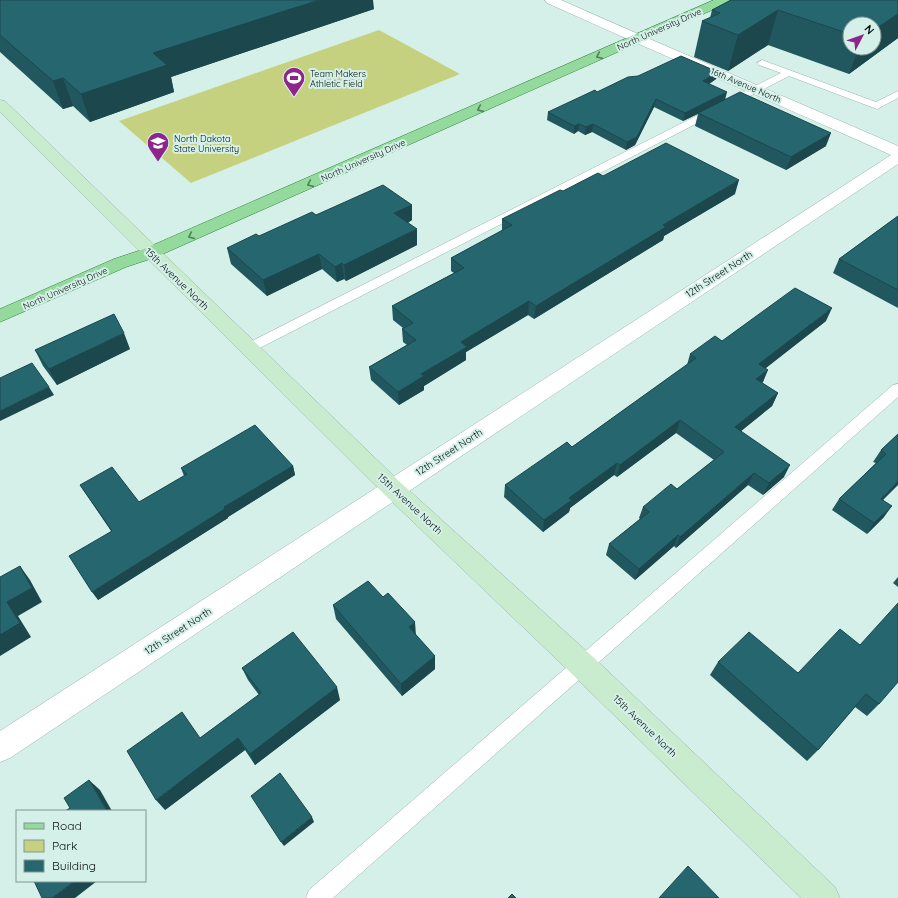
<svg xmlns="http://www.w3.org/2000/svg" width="898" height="898" font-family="Quicksand,sans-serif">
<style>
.green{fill:#c6d180}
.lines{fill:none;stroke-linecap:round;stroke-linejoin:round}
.lane-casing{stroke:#9ab4ac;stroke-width:1}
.street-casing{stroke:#9ab4ac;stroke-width:1}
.secondary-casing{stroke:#9ab4ac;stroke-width:1}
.primary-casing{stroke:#33833f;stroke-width:1}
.lane{fill:#fff;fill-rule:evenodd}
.street{fill:#fff;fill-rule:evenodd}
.secondary{fill:#c9ecce;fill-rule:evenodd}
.primary{fill:#93da9c;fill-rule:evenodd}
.wall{fill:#21585f;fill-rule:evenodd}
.shaded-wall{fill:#1b474d}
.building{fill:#26666e;stroke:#1b474d}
.oneway{stroke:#547f5c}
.labels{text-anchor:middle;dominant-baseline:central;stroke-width:4;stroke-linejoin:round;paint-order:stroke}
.far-street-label{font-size:9px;fill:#07100e;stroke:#d4f0e8}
.far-poi-label{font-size:9px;fill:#07100e;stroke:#d4f0e8;text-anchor:start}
.street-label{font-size:10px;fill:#07100e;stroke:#d4f0e8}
</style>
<rect width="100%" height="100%" fill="#d4f0e8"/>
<!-- green -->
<path class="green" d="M379 30 460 74 191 183 119 121Z"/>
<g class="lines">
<!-- lane casing -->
<g class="lane-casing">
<g id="lane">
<path d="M762 60 876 102 898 91V98L877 109 789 76 254 351H244L242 348 244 345 781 73 759 65 757 63Z"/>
<path d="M898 384V397L333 898H306L309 890 893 385Z"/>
</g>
</g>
<!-- street casing -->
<g class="street-casing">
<path id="street" d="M545 0H561C673 50 786 97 898 146V164L10 758 0 762V731L891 155C777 103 661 55 547 3Z"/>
</g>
<!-- secondary casing -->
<g class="secondary-casing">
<path id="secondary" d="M0 100 5 101 401 483 592 656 835 887 840 898H801L572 674 385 495 0 112Z"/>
</g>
<!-- primary casing -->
<g class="primary-casing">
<path id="primary" d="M714 0H730L728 3 156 257 126 267 0 322V309L114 259 144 249Z"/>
</g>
<!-- lane -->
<use href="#lane" class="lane"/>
<!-- street -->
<use href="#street" class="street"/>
<!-- secondary -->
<use href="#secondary" class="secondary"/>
<!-- primary -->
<use href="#primary" class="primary"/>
</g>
<!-- wall -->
<g class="wall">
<path d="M0 0 374 9 171 77 174 92 90 122 73 106 63 109 0 52Z"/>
<path d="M731 0H898V38L849 74 768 45 728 71 694 57 702 21 710 18 712 10ZM850 24H874V48H850Z"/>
<path d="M718 72 716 79 709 84 725 99 826 146 786 170 695 126 698 114 683 121 654 107 635 145 626 150 592 132 585 135 578 131 574 134 547 120 548 112 597 92 638 76Z"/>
<path d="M603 176 735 194 664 236 663 240 534 319 528 315 466 352V360L424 386V390L399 405 371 380 369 367 407 345 403 342 402 329 403 328 393 320 392 306 454 273 451 271V258L502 231V219L563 191Z"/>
<path d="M412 205V220L408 223 417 245 346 281 344 279 337 282 322 269 267 296 231 264 227 248 316 215Z"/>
<path d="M898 216V308L833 273 839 259Z"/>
<path d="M826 321 766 368 763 382 762 383 778 393 772 406 741 431 784 477 763 495 748 485 676 548 674 546 635 580 606 555 609 544 640 519 639 518 643 507 677 489 714 460 676 433 617 477 614 475 570 508 569 512 543 532 504 497 505 485 572 447 687 365 690 354 722 341Z"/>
<path d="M130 349 57 385 43 366 35 350Z"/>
<path d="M898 434 883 500 884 517 867 534 832 510 839 499 876 463 873 462 881 450Z"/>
<path d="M293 466 295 475 228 517V518L98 600 111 531 86 494 80 485 139 502 184 476 181 468Z"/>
<path d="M898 577V587L893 583Z"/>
<path d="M333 605 416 636 435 669 402 696 336 619Z"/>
<path d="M860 645 879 704 867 716 855 707 818 750 807 761 710 675 718 662 798 673Z"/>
<path d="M242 668 340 700 255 765 245 750 165 810 200 738 259 695 248 680Z"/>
</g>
<!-- shaded-wall -->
<g class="shaded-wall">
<path d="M319 0H373L374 9 171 77 174 92 90 122 81 94 153 53Z"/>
<path d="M778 10 768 45 728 71 738 35Z"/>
<path d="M898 14V38L849 74 859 48H874V30Z"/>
<path d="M718 72 716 79 702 89 703 81Z"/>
<path d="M63 78 73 106 63 109 53 81Z"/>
<path d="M727 92 725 100 683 121 685 113Z"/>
<path d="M656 99 654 107 635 145 626 150 627 142Z"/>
<path d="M579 124 578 131 574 134V126Z"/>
<path d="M593 124 592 132 585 135 586 127Z"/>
<path d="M831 133 826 146 786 170 791 157Z"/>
<path d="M739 180 735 194 664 236 663 240 534 319 536 306 663 225Z"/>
<path d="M412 205V220L395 229 394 213Z"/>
<path d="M417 229V245L346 281 344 265Z"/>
<path d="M319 254 322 269 267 296 263 280Z"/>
<path d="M342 263 344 279 337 282 335 267Z"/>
<path d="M529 301 528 315 466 352V360L424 386V390L399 405 398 392 461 342Z"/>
<path d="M832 308 826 321 754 377 759 364Z"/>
<path d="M124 333 130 349 57 385 49 369Z"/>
<path d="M768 370 763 382 750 392 756 379Z"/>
<path d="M49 387 54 395 0 421V411Z"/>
<path d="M778 393 772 406 730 440 735 427Z"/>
<path d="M680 420 676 433 617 477 620 465Z"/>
<path d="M617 463 614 475 570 508 569 512 543 532 544 520 569 498Z"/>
<path d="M790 465 784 477 763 495 769 483Z"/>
<path d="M293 466 295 475 228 517V518L98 600 92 592 224 507Z"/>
<path d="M754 473 748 485 676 548 680 537Z"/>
<path d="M898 481V485L873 510 881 499Z"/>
<path d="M892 506 884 517 867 534 874 523Z"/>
<path d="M678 535 674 546 635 580 639 569Z"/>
<path d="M20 566 30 580 42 602 18 616 31 637 0 656V635L7 602Z"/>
<path d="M415 622 416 636 409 627Z"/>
<path d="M435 656V669L402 696 401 684Z"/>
<path d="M337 687 340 700 255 765 250 754Z"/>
<path d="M238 738 245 750 165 810 156 800Z"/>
<path d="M89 780 100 790 112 811H107Z"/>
<path d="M312 817 314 822 284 846 281 842Z"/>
<path d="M75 881H97L75 898H52Z"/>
</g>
<!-- building -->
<g class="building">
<path d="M0 0H319L153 53 167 65 81 94 63 78 53 81 0 35Z"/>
<path d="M731 0H898V14L874 30V24H850V34L778 10 738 35 702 21 720 13 712 10Z"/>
<path d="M681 56 718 72 703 81 727 92 685 113 656 99 637 137 627 142 593 124 586 127 579 124 574 126 548 112 595 90 597 92 628 77 638 76Z"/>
<path d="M740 92 831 133 791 157 698 113Z"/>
<path d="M666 143 739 180 663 225 666 227 536 306 529 301 461 342 467 347 421 374 424 376 398 392 369 367 416 340 402 329 413 323 392 306 464 268 451 258 512 225 502 219 560 190 563 191 598 173 603 176Z"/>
<path d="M383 185 412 205 394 213 417 229 344 265 342 263 335 267 319 254 263 280 227 248 256 234 259 236 312 212 316 215Z"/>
<path d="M898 216V290L839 259Z"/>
<path d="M795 288 832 308 759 364 768 370 756 379 778 393 735 427 790 465 769 483 754 473 680 537 678 535 639 569 609 544 649 512 643 507 671 484 677 489 724 452 680 420 620 465 617 463 569 498 572 500 544 520 505 485 567 442 572 447 696 358 690 354 715 336 722 341Z"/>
<path d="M114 314 124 333 49 369 35 350Z"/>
<path d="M32 363 49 387 0 411V378Z"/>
<path d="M255 425 293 466 224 507 225 509 92 592 69 556 112 531 80 485 112 467 139 502 187 474 181 468Z"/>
<path d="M898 434V481L881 499 892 506 874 523 839 499 886 454 881 450Z"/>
<path d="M20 566 32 588 7 602 20 623 0 635V577Z"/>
<path d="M368 581 383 597 388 593 415 622 409 627 435 656 401 684 333 605Z"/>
<path d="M898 603V682L879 704 866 694 818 750 718 662 749 632 798 673 840 629 860 645Z"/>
<path d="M293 632 337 687 250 754 238 738 156 800 127 751 182 712 200 738 261 693 242 668Z"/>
<path d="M280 773 312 817 281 842 251 796Z"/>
<path d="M89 780 107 811H65L70 808 64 798Z"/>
<path d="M688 866 719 898H659Z"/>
<path d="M34 881H75L52 898H42Z"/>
<path d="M512 894 516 898H508Z"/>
</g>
<!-- one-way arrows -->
<defs><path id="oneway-chevron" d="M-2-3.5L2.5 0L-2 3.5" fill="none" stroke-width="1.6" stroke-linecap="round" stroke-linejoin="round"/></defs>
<g class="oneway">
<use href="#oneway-chevron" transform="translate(599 56) rotate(156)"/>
<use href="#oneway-chevron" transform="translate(480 109) rotate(156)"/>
<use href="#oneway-chevron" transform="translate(310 184) rotate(156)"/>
<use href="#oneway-chevron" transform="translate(191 236) rotate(156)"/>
</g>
<!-- icons -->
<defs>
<g id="stadium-pin" transform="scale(1.15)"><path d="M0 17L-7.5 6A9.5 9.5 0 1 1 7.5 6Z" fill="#8e258a" stroke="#d4f0e8"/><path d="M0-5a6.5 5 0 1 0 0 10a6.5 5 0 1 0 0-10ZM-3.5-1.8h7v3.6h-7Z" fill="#fff"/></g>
<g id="university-pin" transform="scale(1.15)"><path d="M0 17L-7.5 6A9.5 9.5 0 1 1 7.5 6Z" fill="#8e258a" stroke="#d4f0e8"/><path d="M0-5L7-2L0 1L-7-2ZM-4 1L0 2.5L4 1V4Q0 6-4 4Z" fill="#fff"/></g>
</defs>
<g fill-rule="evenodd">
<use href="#stadium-pin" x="294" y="78"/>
<use href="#university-pin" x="158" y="143"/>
</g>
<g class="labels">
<!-- far-street labels -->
<g class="far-street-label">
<text transform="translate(659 29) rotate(-24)">North University Drive</text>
<text transform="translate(746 85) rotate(23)">16th Avenue North</text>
<text transform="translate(363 160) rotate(-24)">North University Drive</text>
<text transform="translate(65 288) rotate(-24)">North University Drive</text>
</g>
<!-- far-poi labels -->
<g class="far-poi-label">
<text x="310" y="73">Team Makers<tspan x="310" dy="10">Athletic Field</tspan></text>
<text x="174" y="138">North Dakota<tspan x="174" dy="10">State University</tspan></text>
</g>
<!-- street labels -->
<g class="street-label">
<text transform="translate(719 274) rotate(-33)">12th Street North</text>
<text transform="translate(177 279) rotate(44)">15th Avenue North</text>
<text transform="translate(449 452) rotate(-33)">12th Street North</text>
<text transform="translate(410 504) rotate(43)">15th Avenue North</text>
<text transform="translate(178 631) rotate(-33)">12th Street North</text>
<text transform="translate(645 726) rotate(44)">15th Avenue North</text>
</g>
</g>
<!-- legend -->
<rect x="16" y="810" width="130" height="72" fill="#d4f0e8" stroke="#829691"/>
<rect x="24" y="823" width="20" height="6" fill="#93da9c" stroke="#829691"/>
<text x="52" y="830" font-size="12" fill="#07100e">Road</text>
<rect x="24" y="840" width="20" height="12" fill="#c6d180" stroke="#829691"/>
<text x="52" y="850" font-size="12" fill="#07100e">Park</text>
<rect x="24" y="860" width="20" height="12" fill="#26666e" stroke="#829691"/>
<text x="52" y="870" font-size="12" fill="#07100e">Building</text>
<!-- north arrow -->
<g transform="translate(862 36) rotate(49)"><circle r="19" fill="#d4f0e8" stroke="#829691"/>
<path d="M0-3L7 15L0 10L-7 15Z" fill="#8e258a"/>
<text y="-6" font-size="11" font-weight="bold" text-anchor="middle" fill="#07100e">N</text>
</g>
</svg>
